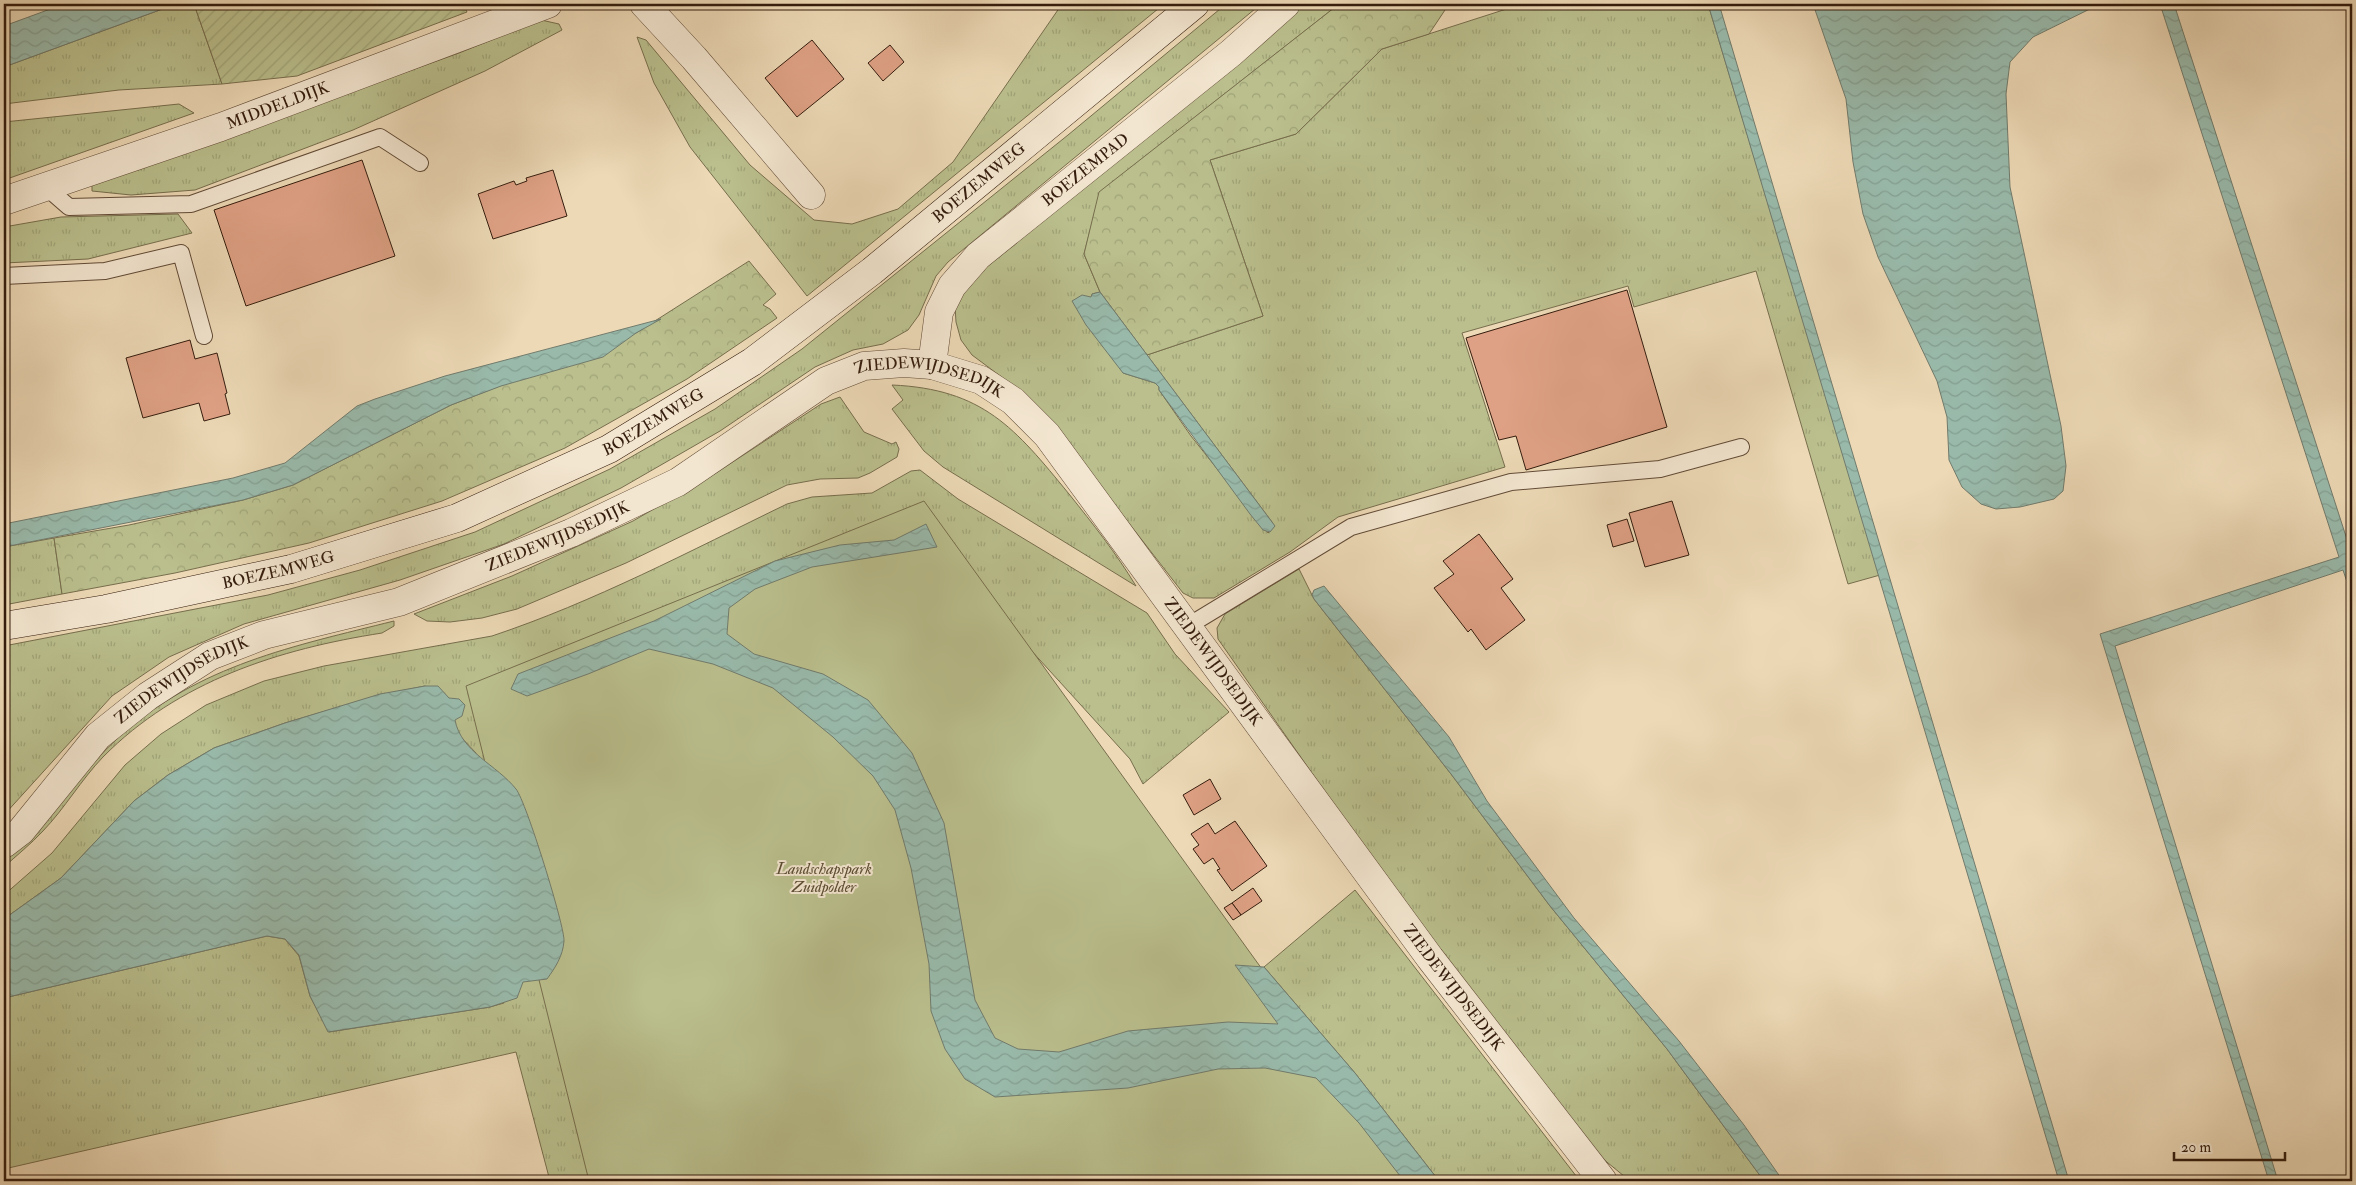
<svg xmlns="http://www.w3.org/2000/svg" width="2356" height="1185" font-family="'IM FELL Double Pica',serif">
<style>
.grass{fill:url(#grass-tufts);stroke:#776e4d}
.forest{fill:url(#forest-crowns);stroke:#776e4d}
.park{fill:#babf8d;stroke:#776e4d}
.garden{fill:url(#garden-furrows);stroke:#776e4d}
.water{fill:url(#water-waves);stroke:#717b6c}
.building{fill:#dfa185;stroke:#341c0d}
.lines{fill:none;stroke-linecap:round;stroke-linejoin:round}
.service-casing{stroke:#624b37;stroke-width:18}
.minor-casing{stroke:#624b37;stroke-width:29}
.tertiary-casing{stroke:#624b37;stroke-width:29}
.secondary-casing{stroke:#341c0d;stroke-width:29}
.service{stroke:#f3e6d0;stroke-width:16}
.minor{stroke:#f3e6d0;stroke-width:28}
.tertiary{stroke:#f3e6d0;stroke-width:28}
.secondary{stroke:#f3e6d0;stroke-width:28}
.labels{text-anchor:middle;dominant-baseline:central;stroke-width:4;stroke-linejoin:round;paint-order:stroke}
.street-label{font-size:16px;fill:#341c0d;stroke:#f3e6d0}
.park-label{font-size:16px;font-style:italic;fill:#5c4d33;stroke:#f3e6d0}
</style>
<defs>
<pattern id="grass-tufts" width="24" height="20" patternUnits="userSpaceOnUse" patternTransform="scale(1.25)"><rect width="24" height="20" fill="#babf8d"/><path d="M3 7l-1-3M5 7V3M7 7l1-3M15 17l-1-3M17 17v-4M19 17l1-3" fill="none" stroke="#a0a478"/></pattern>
<pattern id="forest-crowns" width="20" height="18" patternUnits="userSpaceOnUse" patternTransform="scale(1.25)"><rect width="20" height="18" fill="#babf8d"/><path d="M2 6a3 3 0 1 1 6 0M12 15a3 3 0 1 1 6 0" fill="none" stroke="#a0a478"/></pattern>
<pattern id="garden-furrows" width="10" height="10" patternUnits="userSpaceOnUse" patternTransform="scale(1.25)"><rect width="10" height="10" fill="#babf8d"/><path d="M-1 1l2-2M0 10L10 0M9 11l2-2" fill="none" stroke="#a0a478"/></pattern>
<pattern id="water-waves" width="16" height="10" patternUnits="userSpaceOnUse" patternTransform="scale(1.25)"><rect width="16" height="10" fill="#99baab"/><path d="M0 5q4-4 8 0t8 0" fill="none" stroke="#849f92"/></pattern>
</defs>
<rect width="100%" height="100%" fill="#edd9b6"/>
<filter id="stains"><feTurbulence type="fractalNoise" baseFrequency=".004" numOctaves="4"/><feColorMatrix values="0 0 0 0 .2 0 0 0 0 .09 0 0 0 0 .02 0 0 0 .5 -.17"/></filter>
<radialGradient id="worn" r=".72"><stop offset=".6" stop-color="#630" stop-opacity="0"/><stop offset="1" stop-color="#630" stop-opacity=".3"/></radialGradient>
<!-- grass -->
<g class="grass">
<path d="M176 4H194L222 84 119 90 4 104V67Z"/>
<path d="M1062 4H1164L807 296 690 147 654 83 637 37 646 40 750 165 814 220 852 224 898 209 953 162Z"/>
<path d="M1226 4H1261L948 262 936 276 919 315 908 330 883 344 853 350 815 367 720 431 621 488 504 544 400 580 244 624 169 657 112 696 4 815V646L268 595 360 570 475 532 610 469 715 409 802 349 1068 135Z"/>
<path d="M1304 4H1339L1100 192 1084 254 1100 292 1092 294 1123 373 1155 383 1159 387V390L1191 436 1268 533 1274 527 1272 522 1147 355 1263 316 1210 160 1296 134 1382 49 1522 4H1708L1880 575 1848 584 1756 271 1634 307 1628 286 1462 333 1505 467 1338 517 1290 552 1214 598H1193L1183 593 1076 455 1011 384 972 355 961 340 956 322 955 306 971 280 1252 50Z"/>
<path d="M541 20 559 24 562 30 485 71 353 130 195 190 131 195 92 191V185L459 53Z"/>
<path d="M179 104 194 113 4 180V122Z"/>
<path d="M178 214 192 233 88 259 4 263V227L61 217Z"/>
<path d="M892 385C983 389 1015 428 1069 494 1093 524 1116 553 1136 586L943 467 924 451 892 409 903 400Z"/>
<path d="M840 397 864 432 892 444 896 442 899 449 897 457 870 473 858 478 820 479 787 485 626 563 517 609 482 618 450 622 427 621 414 614 512 576 633 521 716 473 821 404Z"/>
<path d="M920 470 958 499 1147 613 1175 654 1229 712 1143 784 1130 759 937 547 1404 1181H550L516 1052 4 1169V998L267 936 285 939 299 956 310 996 329 1032 490 1007 504 1003 476 753 457 733 449 698 425 686 380 695 285 723 214 748 168 775 134 801 61 878 4 919V895L52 853 125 765 161 734 206 705 264 681 324 666 492 636C594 602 690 551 787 504L812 497 872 493 911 471Z"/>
<path d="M54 538 62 594 4 605V547Z"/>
<path d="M1299 569 1314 599 1451 774 1550 906 1667 1049 1764 1181H1630L1591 1149 1452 973 1218 639 1217 628 1225 614Z"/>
<path d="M394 621V626L382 633C279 649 178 681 103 757 81 780 65 808 43 831 31 844 17 855 4 867V861C47 823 78 774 120 736 199 665 294 646 394 621Z"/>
<path d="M1355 890 1580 1181H1439L1355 1073 1264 967Z"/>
</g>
<!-- forest -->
<g class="forest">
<path d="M1339 4H1449L1429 34 1382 49 1296 134 1210 160 1263 316 1147 355 1100 292 1084 254 1099 192Z"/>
<path d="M749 261 776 294 763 305 770 309 777 318 687 379 565 448 442 501 309 543 175 573 62 594 54 538 129 525 243 500 293 485 451 405 636 333Z"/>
</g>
<!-- park -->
<path class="park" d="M924 501 1415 1181H589L466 686Z"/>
<!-- garden -->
<path class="garden" d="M194 4H463L467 12 297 76 222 84Z"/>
<!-- water -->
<g class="water">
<path d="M64 4H176L4 67V26Z"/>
<path d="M1708 4H1719L2069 1181H2059Z"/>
<path d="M1813 4H2100L2033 37 2010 62 2006 94 2010 187 2061 426 2066 466 2063 491 2054 499 2020 507 1996 509 1981 504 1962 487 1949 460 1947 417 1937 381 1878 257 1863 214 1853 162 1846 99Z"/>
<path d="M2160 4H2174L2352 555V597L2343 570 2115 646 2278 1181H2269L2100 634 2339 557Z"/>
<path d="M1100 292 1272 522 1275 526 1270 532 1263 530 1250 514 1159 390V387L1155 383 1123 373 1086 325 1072 301 1082 295 1091 297 1092 294Z"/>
<path d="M661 319 636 333 603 357 501 386 451 405 293 485 243 500 4 547V524L233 478 285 463 357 406 375 399 445 376Z"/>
<path d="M926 524 937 547 812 567 755 589 729 608 727 634 754 654 823 674 868 700 912 753 944 823 975 1000 995 1038 1018 1049 1059 1052 1128 1031 1228 1022 1278 1024 1235 965 1264 967 1355 1073 1439 1181H1404L1359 1123 1316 1078 1265 1068 1218 1069 1128 1088 995 1097 965 1079 945 1049 931 1011 929 964 911 868 895 810 873 776 833 737 773 688 713 664 649 649 588 674 527 696 511 689 518 674 654 621 775 561 840 545 894 540Z"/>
<path d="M1324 586 1449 737 1487 801 1574 918 1679 1041 1744 1125 1783 1181H1764L1667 1049 1550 906 1451 774 1314 599 1312 595 1314 590Z"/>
<path d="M425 686H438L449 698 459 699 465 705 462 716 455 720C461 752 497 765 516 789 526 801 565 927 564 941 563 956 555 968 547 979L523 982 517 998 490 1007 328 1032 310 996 299 955 285 939 267 936 4 998V919L61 878 134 801 168 775 214 748 285 723 380 694Z"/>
</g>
<!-- building -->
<g class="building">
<path d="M812 40 844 79 797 117 765 78Z"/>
<path d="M890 45 904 62 883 81 868 63Z"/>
<path d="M362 160 395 256 246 306 214 210Z"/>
<path d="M553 170 567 216 493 239 478 194 514 181 516 185 527 181 526 178Z"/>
<path d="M1627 290 1667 427 1526 470 1516 436 1499 440 1466 338Z"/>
<path d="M190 340 195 359 217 353 227 393 225 394 230 414 204 421 199 403 143 418 126 358Z"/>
<path d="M1672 501 1689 555 1645 567 1629 513Z"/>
<path d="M1627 519 1634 541 1613 547 1607 525Z"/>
<path d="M1479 534 1513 579 1501 588 1525 620 1486 650 1471 629 1468 632 1434 588 1454 574 1443 561Z"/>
<path d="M1210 779 1221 799 1194 815 1183 795Z"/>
<path d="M1235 821 1267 866 1232 891 1217 870 1220 869 1213 858 1204 864 1193 849 1199 845 1191 834 1208 823 1215 834Z"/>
<path d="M1253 888 1262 901 1241 915 1232 903Z"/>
<path d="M1232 903 1241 915 1233 920 1224 908Z"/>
</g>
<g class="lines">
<!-- service casing -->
<g class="service-casing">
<g id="service">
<path d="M46 187 69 207 191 204 380 137 420 163"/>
<path d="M4 276 105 271 181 253 204 336"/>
<path d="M1188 626 1351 527 1511 482 1660 469 1741 447"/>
</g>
</g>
<!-- minor casing -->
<g class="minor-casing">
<g id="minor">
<path d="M644 4 694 58 811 195"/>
<path id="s1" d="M4 201 221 127 548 4"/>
<path id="s2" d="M932 365 939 312 952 286 978 256 1231 53 1286 4"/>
</g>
</g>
<!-- tertiary casing -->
<g class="tertiary-casing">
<g id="tertiary">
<path id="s3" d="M4 844 21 831 98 736 148 696 210 656 264 635 399 602 571 533 678 482 826 381 864 366 904 363 932 365 981 380 1013 401 1047 435 1430 958 1603 1181"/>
</g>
</g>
<!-- secondary casing -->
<g class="secondary-casing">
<g id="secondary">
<path id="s4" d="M4 626 106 609 291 569 457 518 609 449 752 362 872 271 1195 4"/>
</g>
</g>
<!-- service -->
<use href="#service" class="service"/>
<!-- minor -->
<use href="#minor" class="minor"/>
<!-- tertiary -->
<use href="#tertiary" class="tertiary"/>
<!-- secondary -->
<use href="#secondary" class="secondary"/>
</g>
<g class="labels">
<!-- street labels -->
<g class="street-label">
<text stroke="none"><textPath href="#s1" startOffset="290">MIDDELDIJK</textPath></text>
<text stroke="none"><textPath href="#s2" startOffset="260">BOEZEMPAD</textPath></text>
<text stroke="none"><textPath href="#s4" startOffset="1090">BOEZEMWEG</textPath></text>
<text stroke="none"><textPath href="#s3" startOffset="1070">ZIEDEWIJDSEDIJK</textPath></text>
<text stroke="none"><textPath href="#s4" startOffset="685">BOEZEMWEG</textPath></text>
<text stroke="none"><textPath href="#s3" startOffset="650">ZIEDEWIJDSEDIJK</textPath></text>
<text stroke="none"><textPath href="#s4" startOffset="280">BOEZEMWEG</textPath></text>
<text stroke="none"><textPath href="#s3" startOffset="1489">ZIEDEWIJDSEDIJK</textPath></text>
<text stroke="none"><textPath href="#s3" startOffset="245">ZIEDEWIJDSEDIJK</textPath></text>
<text stroke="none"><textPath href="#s3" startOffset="1894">ZIEDEWIJDSEDIJK</textPath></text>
</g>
<!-- park labels -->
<g class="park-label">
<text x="824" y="869">Landschapspark<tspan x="824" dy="18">Zuidpolder</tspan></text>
</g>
</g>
<!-- margin -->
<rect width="2356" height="1185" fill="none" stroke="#edd9b6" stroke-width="20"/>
<rect x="5" y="5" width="2346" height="1175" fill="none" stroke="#341c0d" stroke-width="2.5"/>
<rect x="10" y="10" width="2336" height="1165" fill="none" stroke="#341c0d"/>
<!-- scale -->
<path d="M2174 1152v8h111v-8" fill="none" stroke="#341c0d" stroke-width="2.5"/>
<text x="2181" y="1152" font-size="15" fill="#341c0d" stroke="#f3e6d0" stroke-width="4" paint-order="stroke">20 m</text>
<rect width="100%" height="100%" filter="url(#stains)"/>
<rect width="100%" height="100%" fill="url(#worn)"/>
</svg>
